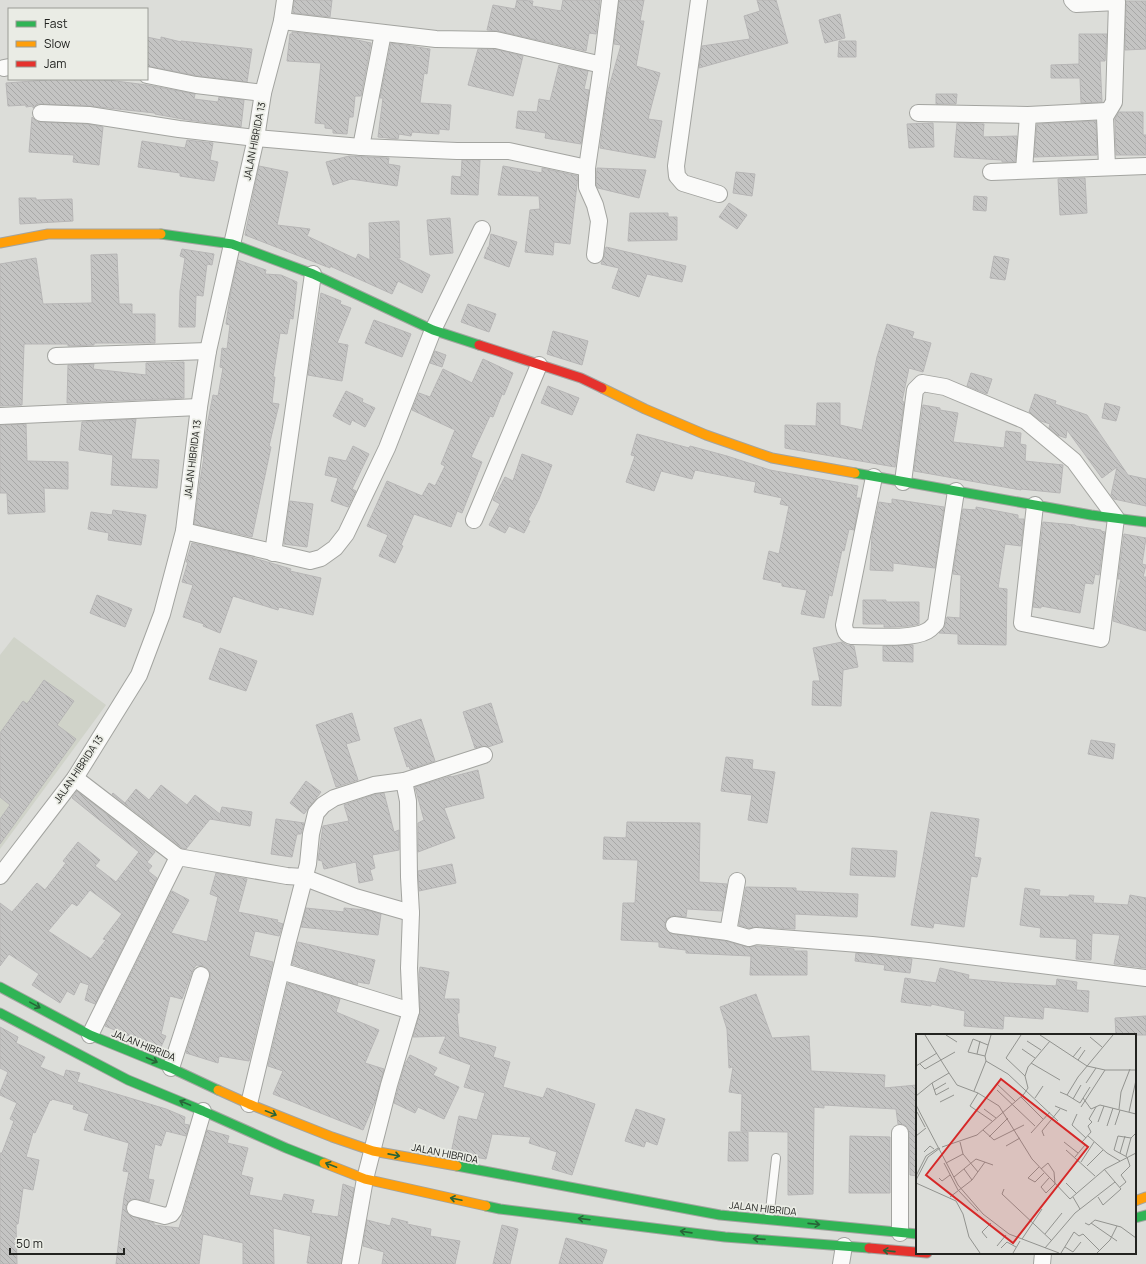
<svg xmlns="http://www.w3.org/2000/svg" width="1146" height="1264" font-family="Manrope,sans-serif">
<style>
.built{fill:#d0d3c9}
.building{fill:url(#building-back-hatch);stroke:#b7b6b6;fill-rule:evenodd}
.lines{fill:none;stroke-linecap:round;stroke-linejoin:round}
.lane-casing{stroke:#a3a4a0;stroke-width:10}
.street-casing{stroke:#a3a4a0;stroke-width:18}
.fast-casing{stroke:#a3a4a0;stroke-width:11}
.slow-casing{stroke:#a3a4a0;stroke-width:11}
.jam-casing{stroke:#a3a4a0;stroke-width:11}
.lane{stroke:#fafaf9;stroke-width:8}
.street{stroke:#fafaf9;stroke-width:16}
.fast{stroke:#30b455;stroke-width:9}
.slow{stroke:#ff9f0a;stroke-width:9}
.jam{stroke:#e5322d;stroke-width:9}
.oneway{stroke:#286438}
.labels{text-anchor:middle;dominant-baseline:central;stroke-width:3.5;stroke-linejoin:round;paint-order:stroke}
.street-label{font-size:10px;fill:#222320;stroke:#eaece5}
.inset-road{fill:none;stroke:#92938f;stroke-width:1}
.view{fill:#d62828;fill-opacity:0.15;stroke:#d62828;stroke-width:2}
.inset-edge{fill:none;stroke:#222320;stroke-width:2}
</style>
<defs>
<pattern id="building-back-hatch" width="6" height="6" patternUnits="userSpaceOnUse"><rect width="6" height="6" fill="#c4c4c3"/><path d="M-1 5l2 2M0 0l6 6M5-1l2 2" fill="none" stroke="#a8a8a7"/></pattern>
</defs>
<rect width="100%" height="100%" fill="#dcddd9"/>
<!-- built -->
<path class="built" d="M14 637 106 705 0 849V655Z"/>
<!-- building -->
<g class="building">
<path d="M294 0H332L330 17 293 13Z"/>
<path d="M517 0 533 1 532 6 561 11 563 0H600L596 34 589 33 586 51 498 31 487 30 493 5 515 9Z"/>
<path d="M619 0H644L640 21H644L636 66 660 73 648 119 662 121 655 158 600 148 607 94 621 45 614 44Z"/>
<path d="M757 0H776L788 43 699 68 702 46 750 39 744 16 760 11Z"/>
<path d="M1126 1H1146V49L1125 50Z"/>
<path d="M840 14 845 38 825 43 819 20Z"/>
<path d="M292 32 348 38 371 43 361 96H355L353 117H349L347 134 333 133V129L325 128V124L315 123 321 63 287 61 290 34H292Z"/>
<path d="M1079 34H1107L1105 61H1100L1102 102 1081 103 1080 78H1051V65L1079 64Z"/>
<path d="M147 37 161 40V37L181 42V41L252 49 247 82 198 76 147 66Z"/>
<path d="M839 41H856V57H838Z"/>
<path d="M391 43 430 49 427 74 424 73 420 103 451 105 449 130 439 129V134L412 132 411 136 399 134 398 139 378 137 383 98H380Z"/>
<path d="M478 49H495L523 56 513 96 468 85Z"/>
<path d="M559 65 588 71 584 89 589 90 581 144 545 138 546 133 516 128 518 111 537 112 539 99 550 101Z"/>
<path d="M47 79H100L147 85 195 94 194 99 218 102 219 97 244 100 241 127 188 120 155 114V113L89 106 41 104H37L33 108V106L26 107V105L8 106 6 83 47 80Z"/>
<path d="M936 94H957L956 104H936Z"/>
<path d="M1119 112H1143V135H1146V155H1116L1115 119Z"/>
<path d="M32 117 36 121 41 122 88 124 103 127 99 165 73 162 74 155 29 152Z"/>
<path d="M1096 121 1097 155 1034 157 1037 124Z"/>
<path d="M933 123 934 147 909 148 907 124Z"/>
<path d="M957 123 984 124 983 137 1017 136 1015 162H1002V160L954 157Z"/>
<path d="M187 140 213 143 210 160 218 162 214 181 180 176V173L138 167 142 141 185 148Z"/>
<path d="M349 156 389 158 388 164 400 166 397 186 351 179 333 185 326 162Z"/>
<path d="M462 160H480L478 195 451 194 452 176 461 177Z"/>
<path d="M259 166 288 172 277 225 310 229 307 236 356 259 358 254 370 260 369 223 399 221 400 258H396L430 275 422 293 398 281 392 294 330 266V268L245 235Z"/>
<path d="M503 166 542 173V168L578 176 570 244 554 242 553 255 525 252 530 210 540 209 539 196 498 195Z"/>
<path d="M597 168 646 170 639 198 598 188 596 185Z"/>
<path d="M736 172 755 174 752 196 733 193Z"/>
<path d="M1085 178 1087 213 1060 215 1058 179Z"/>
<path d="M974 196 987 197 986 211 973 210Z"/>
<path d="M19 198H36V200L72 199 73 221 20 224Z"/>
<path d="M729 203 747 215 737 229 719 217Z"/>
<path d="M630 213H668V217H677V240L628 241Z"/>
<path d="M450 218 453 253 430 255 427 220Z"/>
<path d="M491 234 517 242 509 267 484 258 488 247H489Z"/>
<path d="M606 247 686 266 682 282 647 274 639 297 612 288 619 268 601 264 604 256Z"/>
<path d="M182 249 214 254 212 265 207 264 203 296 196 295 195 327H179L180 291 185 258 180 256Z"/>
<path d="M117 254 119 304H132V314H155V343H94V345L68 346V344H24L22 405 0 406V264L36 258 43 304 92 303 91 255Z"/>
<path d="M994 256 1009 259 1005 280 990 278Z"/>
<path d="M238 260 266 270 265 274 281 275 297 282 293 319 290 318 287 334 280 333 273 377H275L272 403 279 404 269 446 271 447 252 537 194 524 200 481 204 457 203 456 204 441 213 395 218 396 223 368 220 367 222 348 227 349 230 325 226 324 230 297Z"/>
<path d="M321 293 341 301 340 304 351 308 337 343 348 345 342 381 308 375Z"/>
<path d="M468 304 496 314 489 332 461 322Z"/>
<path d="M374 320 411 334 402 357 365 343Z"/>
<path d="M887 324 914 332 912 338 931 343 923 372 909 368 902 401 904 402 895 467 785 448V425L816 426 817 403H840V425L862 430 877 357Z"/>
<path d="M553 331 588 341 582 365 547 354Z"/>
<path d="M435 351 446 355 442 367 430 363Z"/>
<path d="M483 359 513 373 504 395 502 394 493 417 490 416 471 457 482 462 462 513 457 511 451 527 414 514 401 545 403 546 395 563 379 556 388 535 367 526 387 481 422 496 429 483 435 486 445 466 441 464 455 430 412 410 419 393 430 397 443 369 472 383Z"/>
<path d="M184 362V398L67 403 68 365 94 364 93 369 146 375V363Z"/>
<path d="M971 373 992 379 987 394 967 386Z"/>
<path d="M548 386 579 398 572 415 541 403Z"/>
<path d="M346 391 363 399 362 402 375 408 365 427 352 420 350 425 333 416Z"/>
<path d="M1035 394 1056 401 1055 404 1087 415 1128 475 1146 479V506L1114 499 1111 495 1117 467 1102 478 1067 430 1066 438 1057 435 1049 428 1050 424 1041 421 1029 412Z"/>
<path d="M1105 403 1120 407 1116 421 1102 418Z"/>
<path d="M923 405 940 408V410L958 413 953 442 1004 448 1006 431 1021 433 1020 444 1026 445 1025 461 1063 465 1060 493 1021 489V490L914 471Z"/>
<path d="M136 419 131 459 159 460 157 488 111 485 113 455 79 450 82 422Z"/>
<path d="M26 424 27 461 68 462V489L44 488 45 512 8 514 7 493H0V425Z"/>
<path d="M637 434 689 448 690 446 727 456 770 470 858 486 856 498H860L854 530 849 529 844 551 842 550 832 596 829 595 824 618 801 614 807 590 782 586V583L763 579 769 551 779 554 789 506 780 504 782 498 754 492 756 482 695 470 692 479 661 471 654 491 626 482 635 456 631 455Z"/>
<path d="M353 446 369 454 352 489 356 491 348 507 331 501 338 478 325 475 329 457 346 461Z"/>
<path d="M522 454 552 465 539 499 528 520 530 521 524 533 509 526 505 533 489 525 500 504 493 500 505 477 513 481Z"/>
<path d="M892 499 944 507 935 568 893 563V571L870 570 872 535 879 502 892 504Z"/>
<path d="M290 501 313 504 307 547 284 544Z"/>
<path d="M976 507 1018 515V519H1024L1021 546 1005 544 998 588 1007 589 1006 645 958 644V634L939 633 945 625 947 617 960 618 961 575 953 574 963 509 976 510Z"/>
<path d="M113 510 146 515 141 545 108 540 109 533 88 529 91 512 112 515Z"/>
<path d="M1043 522 1075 525 1076 526 1101 530V531L1105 532 1099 575 1095 574 1093 584 1085 583 1080 613 1041 606V608L1033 607Z"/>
<path d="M1124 534 1146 538 1142 564 1146 565 1143 577H1146V631L1113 621 1115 606 1121 579H1118Z"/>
<path d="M192 543 244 555 291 569 290 571 321 578 313 615 279 607 278 610 233 596 220 633 203 626 204 624 183 617 193 585 182 582 188 562H186Z"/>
<path d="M97 595 132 609 125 627 90 613Z"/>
<path d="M863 600H886V602H919V624L910 626 891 627H884V624H863Z"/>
<path d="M842 642 847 645 854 646 858 667 843 670 841 706 812 705 813 681H820L813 648Z"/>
<path d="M913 645V662L883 661V646Z"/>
<path d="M220 648 257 661 246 691 209 679Z"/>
<path d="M44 680 74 701 57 725 76 739 0 844V819L10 805 0 797V733L23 701 27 704Z"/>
<path d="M491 703 503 742 488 747 481 746 475 748 463 712Z"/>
<path d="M352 713 360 740 346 744 358 780 336 787 316 725Z"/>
<path d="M421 719 435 761 410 769 409 766 407 767 394 728Z"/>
<path d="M1091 740 1115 744 1113 759 1088 754Z"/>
<path d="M726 757 753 760 752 769 775 772 767 823 748 820 752 795 721 791Z"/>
<path d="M478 770 484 798 444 808 455 838 418 852V823L424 820 415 787 451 776V777Z"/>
<path d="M306 781 321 792 304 814 290 803Z"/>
<path d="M161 785 187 805 195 795 220 814 222 807 252 812 250 826 210 819 186 849 182 848 112 794 113 793 125 803 136 789 149 800Z"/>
<path d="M77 791 155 852 147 862 152 866 148 871 157 878 95 1004 85 1000 89 985 80 982 74 995 67 991 60 1003 32 985 39 974 9 954 0 966V903L12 912 37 883 45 890 66 863 63 861 78 842 100 860 95 866 116 882 139 852 72 798ZM90 890 122 914 103 939 106 940 91 959 48 931 72 903 77 906Z"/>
<path d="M384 793 394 832 399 830V850L372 855 375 868 370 870 373 880 359 883 356 862 324 869 322 861 318 860 323 826 349 821 344 805 376 794Z"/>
<path d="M931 812 979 819 974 857 981 858 977 877 971 876 964 927 934 923 933 928 911 925Z"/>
<path d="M276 819 304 823 301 834H297L292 857 271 854Z"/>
<path d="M627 822 700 823 699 882 727 884 722 911 687 909 686 917 675 916H671L667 919 665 924V928L668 932 673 934 726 941 747 947 757 946 794 949V951H807V975H750L751 956 686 953V950L659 947V942L621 940 623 903H635L638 860 603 859 604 837 626 838Z"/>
<path d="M852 848 897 851 895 877 850 875Z"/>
<path d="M452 864 456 883 419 891 418 871Z"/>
<path d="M216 873 247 879 238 912 278 920 277 922 283 924 279 936 255 931 249 956 273 962 249 1061 219 1056 218 1063 186 1053 210 978V973L208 969 204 966 196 965 192 972 182 999 170 996 161 1034 166 1036 160 1049 105 1026 172 891 189 900 171 933 207 942 218 897 210 894Z"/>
<path d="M746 887 796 888V891L858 894 857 917 795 914V929L757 927 749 928 739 925Z"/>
<path d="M1025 888 1040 890 1039 896 1069 897V895L1094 896 1093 903 1128 905 1130 895 1146 898V968L1114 964 1120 935 1092 933 1091 960 1076 959 1077 939 1040 937 1041 928 1020 925Z"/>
<path d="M306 908 344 912V908L366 910 381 914 378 935 301 927Z"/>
<path d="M298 942 375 960 369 984 358 982 357 985 292 964Z"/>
<path d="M856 953 912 959 910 973 884 970 885 965 855 961Z"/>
<path d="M420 967 449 972 444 999H459V1013H457L459 1037 496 1047 493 1057 510 1062 503 1087 543 1098 547 1088 595 1104 572 1175 552 1169 557 1152 529 1143 531 1137 492 1134 486 1159 451 1153 459 1116 477 1120 485 1093 464 1087 471 1065 439 1053 446 1036 413 1037 420 1011 419 974Z"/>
<path d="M940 968 969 975 968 979 1008 983 1056 986 1057 979 1077 982 1076 990 1089 991 1088 1012 1044 1007 1043 1019 1004 1016 1003 1029 964 1026 965 1011 931 1004V1006L901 1002 905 978 936 983Z"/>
<path d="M288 983 340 999 336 1012 379 1030 365 1063 384 1069 376 1099 363 1130 273 1094 283 1071 268 1066Z"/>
<path d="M756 994 772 1038 809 1036 811 1071 885 1075 884 1088 917 1085V1176L910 1175 909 1133 908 1129 905 1125 898 1124 896 1109 824 1105V1108L814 1107 813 1194 788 1195V1132L741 1131 742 1094 729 1092 733 1067 729 1068 727 1029 720 1007Z"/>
<path d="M1146 1016V1035H1116L1115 1018Z"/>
<path d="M0 1027 18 1037 16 1043 45 1057 40 1067 64 1077 66 1070 80 1073 77 1082 166 1109 185 1117 184 1124 189 1125 186 1136 166 1131 161 1146 155 1144 148 1179 154 1180 149 1202 137 1199H132L129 1201 126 1206V1211L129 1215 154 1223V1225L179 1228 207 1130 229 1136 227 1143 248 1148 241 1175 253 1178 249 1195 282 1201 284 1194 314 1200 311 1213 338 1217 343 1184 354 1188 341 1264H317L307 1263 311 1236 273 1228 274 1264H243V1243L203 1234 199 1264H116L124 1197 129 1172 123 1171 129 1143 84 1130 89 1114 73 1109 74 1105 52 1099 51 1101 50 1100 35 1133 33 1132 26 1157 39 1160 33 1190 23 1188 18 1224H16L17 1264H0V1153H2L14 1121 10 1119 17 1103 0 1095V1092L8 1072 0 1068Z"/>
<path d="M410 1055 437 1068 433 1075 459 1087 444 1119 418 1107 415 1113 394 1103 405 1064Z"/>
<path d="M636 1109 665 1119 657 1145 646 1141 644 1147 625 1141Z"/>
<path d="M729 1132H748V1161H728Z"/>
<path d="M850 1136 890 1137V1193H849Z"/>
<path d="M392 1218 408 1222 407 1224 431 1229 430 1236 460 1241 455 1264H382L384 1252 363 1246 367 1220 390 1226Z"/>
<path d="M502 1225 518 1229 510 1264H493Z"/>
<path d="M566 1238 607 1250 602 1264H559Z"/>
</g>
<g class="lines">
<!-- lane casing -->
<g class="lane-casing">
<path id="lane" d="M769 1219 776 1158"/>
</g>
<!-- street casing -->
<g class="street-casing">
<g id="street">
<path d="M699 0 676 166 677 176 683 183 719 194"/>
<path d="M1072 0 1076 4 1117 2 1114 102 1105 117 1107 167"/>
<path d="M282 21 436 39 496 40 602 65"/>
<path d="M4 68 9 67"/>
<path d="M147 75 196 85 263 93"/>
<path d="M41 113 89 115 179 129 256 138 361 147 457 151H509L587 168"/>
<path d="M918 113 1028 115 1107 111"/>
<path d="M361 147 383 33"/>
<path d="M1024 170 1028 115"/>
<path d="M991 172 1146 166"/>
<path d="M595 255 599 221 595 205 587 187V168L602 65 610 0"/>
<path d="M56 356 208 351"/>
<path d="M0 416 199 407"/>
<path d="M874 477 844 625C845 631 846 635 852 636 871 636 911 640 927 631 931 629 933 626 936 623L956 491"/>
<path d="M903 482 915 390 922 383 945 387 1026 421 1074 461 1116 518 1101 639 1022 623 1035 505"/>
<path d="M474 520 539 365"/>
<path d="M184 531 310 561 321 558 335 548 346 534 387 448 433 330 482 229"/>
<path d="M273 553 313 274"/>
<path d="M75 778 178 857"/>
<path d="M0 876 75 778 139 675 162 614 184 531 199 407 208 351 256 138 263 93 282 21 285 0"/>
<path d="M737 881 728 932 749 938 756 936 872 945 928 951 1146 978"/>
<path d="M674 925 728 932"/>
<path d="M281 971 411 1011"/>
<path d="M90 1035 178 857 287 876 303 877 355 897 411 913"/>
<path d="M171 1068 201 975"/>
<path d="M249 1104 288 941 308 864 311 834 316 813 323 805 334 798 374 785 404 781 484 755"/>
<path d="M900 1133V1233"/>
<path d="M135 1208 165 1216 171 1214 174 1210 203 1111"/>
<path d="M350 1264 365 1179 389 1085 411 1011 409 968 411 913 409 877 408 801 404 781"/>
<path d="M841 1264 844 1246"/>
<path d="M1042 1264 1043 1253"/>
</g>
</g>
<!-- fast casing -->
<g class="fast-casing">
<g id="fast">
<path d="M161 234 232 244 313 274 433 330 479 345"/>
<path d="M855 473 1091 515 1146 522"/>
<path d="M0 987 90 1035 171 1068 218 1090"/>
<path d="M0 1013 128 1080 203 1111 286 1148 324 1163"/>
<path d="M457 1166 720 1215 917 1234"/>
<path d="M486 1206 500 1209 725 1237 869 1248"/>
<path d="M1135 1218 1146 1215"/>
</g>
</g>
<!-- slow casing -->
<g class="slow-casing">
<g id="slow">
<path d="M0 243 48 234H161"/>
<path d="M602 388 645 409 706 435 772 458 855 473"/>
<path d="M218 1090 249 1104 332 1137 373 1151 457 1166"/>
<path d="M324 1163 365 1179 486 1206"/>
<path d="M1135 1201 1146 1197"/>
</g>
</g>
<!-- jam casing -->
<g class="jam-casing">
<g id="jam">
<path d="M479 345 581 378 602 388"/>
<path d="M869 1248 927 1253"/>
</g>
</g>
<!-- lane -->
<use href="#lane" class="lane"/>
<!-- street -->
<use href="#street" class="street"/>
<!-- fast -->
<use href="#fast" class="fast"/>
<!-- slow -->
<use href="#slow" class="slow"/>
<!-- jam -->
<use href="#jam" class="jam"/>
</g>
<!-- one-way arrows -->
<defs><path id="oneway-shaft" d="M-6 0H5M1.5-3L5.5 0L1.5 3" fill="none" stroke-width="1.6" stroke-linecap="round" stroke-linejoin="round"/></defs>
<g class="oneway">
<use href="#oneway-shaft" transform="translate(35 1005) rotate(29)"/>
<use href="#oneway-shaft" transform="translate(152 1060) rotate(23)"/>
<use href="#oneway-shaft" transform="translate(185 1103) rotate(-157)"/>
<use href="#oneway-shaft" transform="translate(271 1113) rotate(22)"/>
<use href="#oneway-shaft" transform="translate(394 1155) rotate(11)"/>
<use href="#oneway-shaft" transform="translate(331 1165) rotate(-159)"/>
<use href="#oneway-shaft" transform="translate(456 1199) rotate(-168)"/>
<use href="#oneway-shaft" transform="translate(584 1219) rotate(-173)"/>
<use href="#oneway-shaft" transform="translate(814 1224) rotate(6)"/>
<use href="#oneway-shaft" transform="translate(686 1232) rotate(-172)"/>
<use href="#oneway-shaft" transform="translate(759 1239) rotate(-176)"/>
<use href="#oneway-shaft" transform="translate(889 1251) rotate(-174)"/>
</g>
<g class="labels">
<!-- street labels -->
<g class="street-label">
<text transform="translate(254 141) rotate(-79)">JALAN HIBRIDA 13</text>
<text transform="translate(192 459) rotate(-83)">JALAN HIBRIDA 13</text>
<text transform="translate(78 769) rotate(-56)">JALAN HIBRIDA 13</text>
<text transform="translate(144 1045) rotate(22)">JALAN HIBRIDA</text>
<text transform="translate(445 1153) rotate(11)">JALAN HIBRIDA</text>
<text transform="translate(763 1208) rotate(6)">JALAN HIBRIDA</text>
</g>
</g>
<!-- overview -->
<g transform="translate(916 1034)">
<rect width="220" height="220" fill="#dcddd9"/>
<path class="inset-road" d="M30 1 41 8M75 1 69 22 70 27 92 40 142 87M105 1 90 24 109 42M124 1 171 32 189 36H220M174 3 186 13M111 7 125 16M106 15 119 24M61 20 64 7M69 22 52 18 57 5 72 11M157 23 165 13M162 26 169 16M115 29 144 46M4 30 9 35 39 18M0 32 21 19M33 39 41 51 62 59 83 72 116 125 154 165 189 135 220 119M16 49 20 61 33 54M170 49 180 34M81 50 99 67M18 56 30 49M81 56 119 92M58 57 70 27M144 58 151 61 162 43 197 1M62 59 54 72 76 87M151 61 164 69 174 53M0 62 16 49 33 39 9 1M105 63 127 85M119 64 127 52M167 64 175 75 184 71 204 76 199 91M157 65 165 51M24 68 38 61M0 71 42 151 67 180 93 200 143 219M139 72 151 77M165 73 189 36M68 75 80 84M203 75 205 58 214 35M204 76 220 80M1 78 9 93M213 78 220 46M161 80 156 91 170 104M182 88 188 72M191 92 197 74M67 96 78 106 108 91M115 99 134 78M0 102 10 94M128 102 126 97 144 75M172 102 191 119 204 127M73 103 92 84M44 108 47 120M148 108 162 119M90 112 104 104M26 113 61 101 108 60 112 54 109 42 112 33 134 7M150 116 179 142M8 118 14 112 18 115M204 119 209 102M210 122 215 104 220 99M159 123 169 111 166 108 175 98 172 92 176 88 173 85 180 73M211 123 198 116 202 102 215 104M165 128 178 108M28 129 42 156 62 177M30 129 47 120 62 138M171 132 187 116M123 133 112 144 119 148 128 139M48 135 56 146M125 135 132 129 138 138 139 150 130 159 125 153 133 144M0 142 10 122 22 114M38 143 60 125 77 131M23 144 26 147 34 141M0 146 12 123 24 114M0 149 40 167 47 180 53 203 64 219M150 149 161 160M204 153 210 148 205 141 214 132 211 123M88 155 86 160 136 207M34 163 56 146 69 128M157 163 164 175M182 163 187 171 205 155 188 135M169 189 173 191 179 186 205 193 220 204M175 189 201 207M129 200 146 179M71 204 66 198 75 189M106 205 126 175M81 212 90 201M149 213 157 218 165 208M85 214 91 208 100 213M129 214 159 179 199 148M97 219 104 207M145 219 158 198 163 202 167 200 184 217M181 219 194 206 201 192"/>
<path class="view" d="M85 45 172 113 97 209 10 141Z"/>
<rect width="220" height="220" class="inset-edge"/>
</g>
<!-- legend -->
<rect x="8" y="8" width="140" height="72" fill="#eaece5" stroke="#9a9c96"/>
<rect x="16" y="21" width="20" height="6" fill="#30b455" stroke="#9a9c96"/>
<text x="44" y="28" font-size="12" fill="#222320">Fast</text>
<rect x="16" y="41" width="20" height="6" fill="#ff9f0a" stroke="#9a9c96"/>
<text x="44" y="48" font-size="12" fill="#222320">Slow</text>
<rect x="16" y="61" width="20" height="6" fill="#e5322d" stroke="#9a9c96"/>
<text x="44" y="68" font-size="12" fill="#222320">Jam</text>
<!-- scale -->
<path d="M10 1248v6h114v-6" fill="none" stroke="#222320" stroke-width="2"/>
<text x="16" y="1248" font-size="12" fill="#222320" stroke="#eaece5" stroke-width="3" paint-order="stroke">50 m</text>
</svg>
